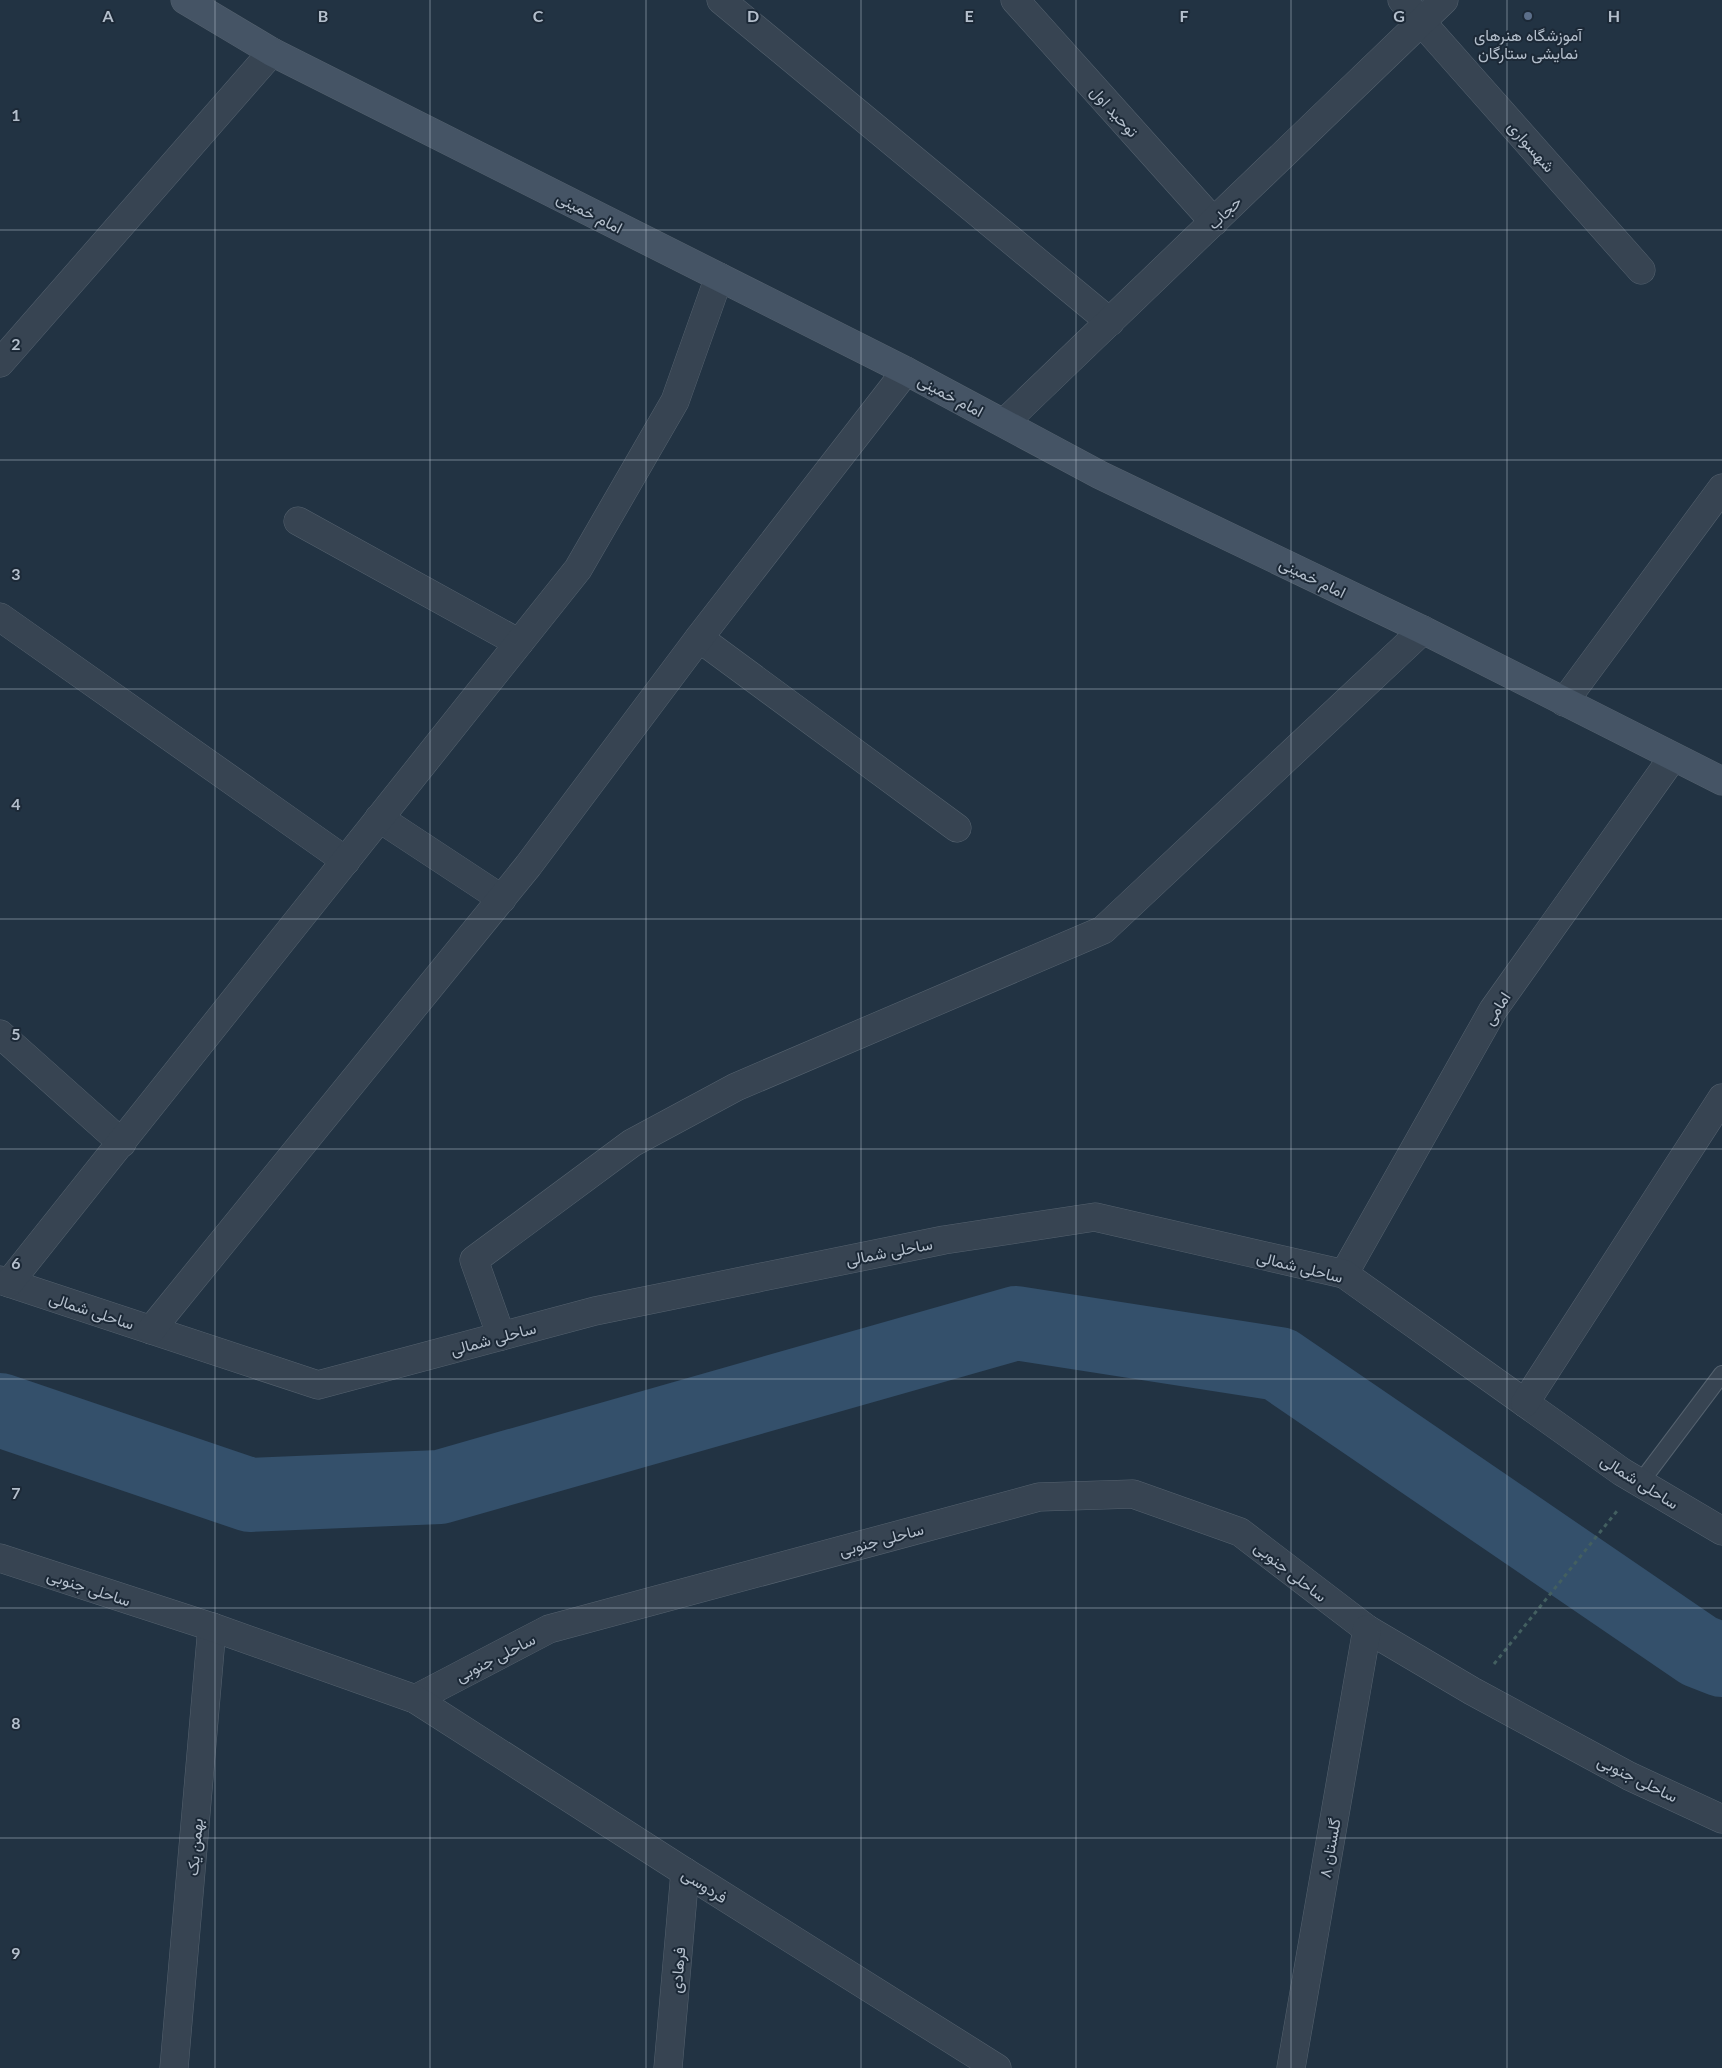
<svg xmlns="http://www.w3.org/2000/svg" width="1722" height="2068" font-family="Lato,Vazirmatn,sans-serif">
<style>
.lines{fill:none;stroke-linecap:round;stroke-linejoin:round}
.river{stroke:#34506b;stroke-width:74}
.service-casing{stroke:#55626f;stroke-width:18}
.minor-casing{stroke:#55626f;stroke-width:29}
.tertiary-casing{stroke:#55626f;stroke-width:29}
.secondary-casing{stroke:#55626f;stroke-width:29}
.path{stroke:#435f60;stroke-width:3;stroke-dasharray:4 4;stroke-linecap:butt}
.service{stroke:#374452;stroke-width:16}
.minor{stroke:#374452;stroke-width:28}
.tertiary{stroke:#374452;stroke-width:28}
.secondary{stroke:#455465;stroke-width:28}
.grid{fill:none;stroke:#b4bfcc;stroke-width:1;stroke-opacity:0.55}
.service-dot{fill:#5c6f8a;stroke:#1c2937;stroke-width:2}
.labels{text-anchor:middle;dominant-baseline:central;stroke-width:4;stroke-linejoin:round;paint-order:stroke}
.poi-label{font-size:16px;fill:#b4bfcc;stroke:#1c2937}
.street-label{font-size:16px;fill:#b4bfcc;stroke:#1c2937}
.grid-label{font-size:16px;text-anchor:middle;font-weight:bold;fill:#b4bfcc;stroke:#1c2937;stroke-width:4;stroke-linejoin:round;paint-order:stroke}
</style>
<rect width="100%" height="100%" fill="#223343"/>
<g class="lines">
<!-- river -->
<path class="river" d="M0 1410 250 1495 440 1487 1016 1323 1279 1364 1699 1651 1722 1660"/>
<!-- service casing -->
<g class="service-casing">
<path id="service" d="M1640 1483 1722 1374"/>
</g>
<!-- minor casing -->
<g class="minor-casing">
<g id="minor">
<path d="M721 0 1110 322"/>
<path d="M1015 0 1214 222"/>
<path d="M1402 0 1641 270"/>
<path d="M0 363 272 52"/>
<path d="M1004 423 1444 0"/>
<path d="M298 521 519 643"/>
<path d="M0 617 346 861"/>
<path d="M699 638 957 828"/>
<path d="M1564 702 1722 488"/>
<path d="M379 818 502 899"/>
<path d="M0 1034 122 1143"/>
<path d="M1344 1274 1493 1010 1673 757"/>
<path d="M0 1280 318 1385 595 1311 944 1240 1095 1217 1344 1274 1622 1472 1722 1531"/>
<path d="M9 1283 578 569 675 401 719 277"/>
<path d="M151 1330 528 866 699 638 906 371"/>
<path d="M501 1336 474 1260 632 1143 736 1087 1103 930 1423 630"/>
<path d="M1525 1403 1722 1098"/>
<path d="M415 1699 549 1629 1039 1497 1133 1494 1240 1532 1367 1629 1472 1691 1629 1776 1722 1819"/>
<path d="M174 2068 212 1627"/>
<path d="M668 2068 685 1872"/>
<path d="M1291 2068 1367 1629"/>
</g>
</g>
<!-- tertiary casing -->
<g class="tertiary-casing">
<path id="tertiary" d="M0 1558 212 1627 415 1699 685 1872 997 2068"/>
</g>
<!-- secondary casing -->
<g class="secondary-casing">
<path id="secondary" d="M185 0 272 52 906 371 1100 475 1423 630 1722 781"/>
</g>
<!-- path -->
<path class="path" d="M1494 1664 1617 1511"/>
<!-- service -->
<use href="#service" class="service"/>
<!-- minor -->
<use href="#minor" class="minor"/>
<!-- tertiary -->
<use href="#tertiary" class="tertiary"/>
<!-- secondary -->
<use href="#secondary" class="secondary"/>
</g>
<!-- grid -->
<path class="grid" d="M215 0V2068M430 0V2068M646 0V2068M861 0V2068M1076 0V2068M1291 0V2068M1507 0V2068M0 230H1722M0 460H1722M0 689H1722M0 919H1722M0 1149H1722M0 1379H1722M0 1608H1722M0 1838H1722"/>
<!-- markers -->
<circle class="service-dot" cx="1528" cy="16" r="5"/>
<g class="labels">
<!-- poi labels -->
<g class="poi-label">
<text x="1528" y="34">آموزشگاه هنرهای<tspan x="1528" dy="18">نمایشی ستارگان</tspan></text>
</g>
<!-- street labels -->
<g class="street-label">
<text transform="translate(1115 111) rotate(48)">توحید اول</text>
<text transform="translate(1532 146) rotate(49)">شهسواری</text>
<text transform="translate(590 212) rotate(27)">امام خمینی</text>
<text transform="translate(1224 212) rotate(-44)">حجاب</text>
<text transform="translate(951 395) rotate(28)">امام خمینی</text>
<text transform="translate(1313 577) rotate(26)">امام خمینی</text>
<text transform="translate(1496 1008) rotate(-57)">امامی</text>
<text transform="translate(889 1251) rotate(-11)">ساحلی شمالی</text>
<text transform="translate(1300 1266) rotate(14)">ساحلی شمالی</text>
<text transform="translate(92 1310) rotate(18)">ساحلی شمالی</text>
<text transform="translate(493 1338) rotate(-15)">ساحلی شمالی</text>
<text transform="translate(1640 1481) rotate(32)">ساحلی شمالی</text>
<text transform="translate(881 1539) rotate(-15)">ساحلی جنوبی</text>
<text transform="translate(1291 1571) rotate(38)">ساحلی جنوبی</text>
<text transform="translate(89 1587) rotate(18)">ساحلی جنوبی</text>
<text transform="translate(495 1657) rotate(-27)">ساحلی جنوبی</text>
<text transform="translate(1638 1778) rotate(26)">ساحلی جنوبی</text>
<text transform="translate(194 1847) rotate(-85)">بهمن یک</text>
<text transform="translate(1329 1848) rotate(-80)">گلستان ۸</text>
<text transform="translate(705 1885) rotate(32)">فردوسی</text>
<text transform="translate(677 1970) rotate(-85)">فرهادی</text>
</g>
</g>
<g class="grid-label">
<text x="108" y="22">A</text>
<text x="323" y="22">B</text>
<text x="538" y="22">C</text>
<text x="753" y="22">D</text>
<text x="969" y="22">E</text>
<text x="1184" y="22">F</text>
<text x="1399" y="22">G</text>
<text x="1614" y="22">H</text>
<text x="16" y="121">1</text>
<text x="16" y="350">2</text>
<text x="16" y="580">3</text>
<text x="16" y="810">4</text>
<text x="16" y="1040">5</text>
<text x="16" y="1269">6</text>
<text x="16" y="1499">7</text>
<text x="16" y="1729">8</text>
<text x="16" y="1959">9</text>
</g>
</svg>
